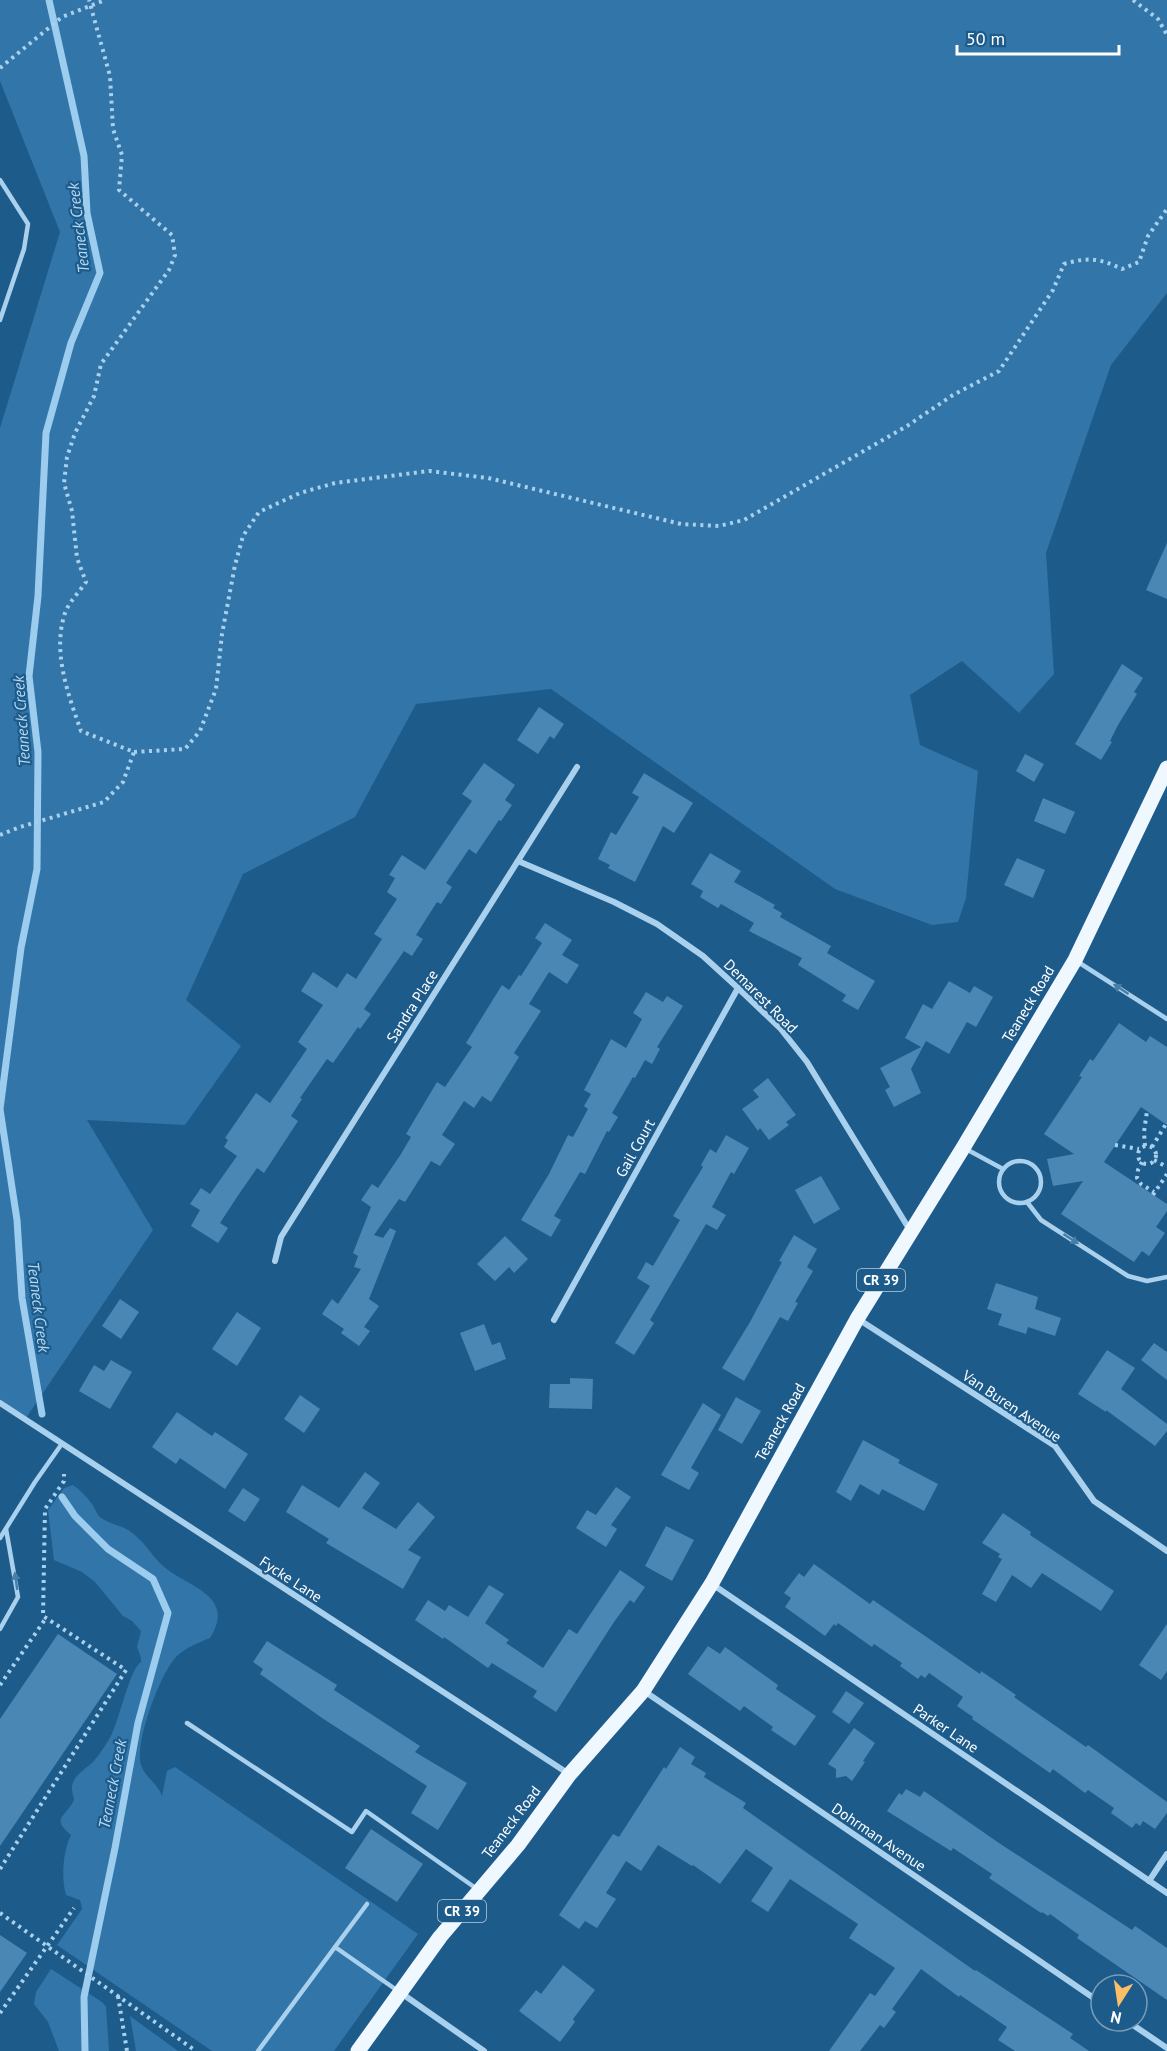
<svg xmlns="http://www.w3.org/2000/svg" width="1167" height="2051" font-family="'PT Sans',sans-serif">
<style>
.green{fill:#3175a9}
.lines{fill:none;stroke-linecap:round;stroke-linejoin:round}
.stream{stroke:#9cccee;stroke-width:7}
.building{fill:#4a87b5}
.path{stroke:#a9d0ec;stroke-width:4;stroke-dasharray:3 4.5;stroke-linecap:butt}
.service{stroke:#a9d0ec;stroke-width:4.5}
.minor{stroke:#a9d0ec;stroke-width:6}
.primary{stroke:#eff7ff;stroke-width:15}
.oneway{fill:#477ea8}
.labels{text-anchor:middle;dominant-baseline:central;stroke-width:4.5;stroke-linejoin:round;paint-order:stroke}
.shield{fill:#1d5b8b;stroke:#bbcedc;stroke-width:1.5}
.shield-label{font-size:14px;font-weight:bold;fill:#fff}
.street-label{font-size:15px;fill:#fff;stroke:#1d5b8b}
.water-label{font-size:16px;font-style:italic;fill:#b5d9f3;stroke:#1d5b8b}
</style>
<rect width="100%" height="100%" fill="#1d5b8b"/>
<!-- green -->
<g class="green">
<path d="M0 0H1167V293L1111 365 1046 553 1054 674 1019 713 962 661 910 695 920 745 978 771 966 898 958 922 932 925 835 889 551 689 416 704 355 817 243 874 186 1000 241 1046 185 1125 87 1120 153 1230 24 1421 0 1403V428L60 232 0 81Z"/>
<path d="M73 1485C80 1490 87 1497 92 1504 95 1508 96 1513 99 1516 106 1523 120 1525 128 1530 144 1540 150 1554 163 1566 187 1587 237 1595 210 1638 200 1642 185 1648 177 1656 161 1671 134 1743 141 1765 145 1777 158 1784 162 1796L167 1771 175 1767 418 1934 334 2051H212L57 1945 82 1909 80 1900 66 1895C61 1878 63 1851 71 1835 50 1818 66 1817 74 1800 74 1796 71 1791 72 1787 73 1775 86 1769 93 1762 100 1754 109 1741 113 1731 120 1716 130 1669 141 1662V1658L137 1647 141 1631 132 1621 123 1616 95 1582 82 1572 54 1560 48 1510 64 1488Z"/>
<path d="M51 1969 102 2002 106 2007 109 2051H59L48 2022 34 2004 36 1992Z"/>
<path d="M130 2016 178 2051H136Z"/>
</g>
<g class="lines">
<!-- stream -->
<g class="stream">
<path d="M42 1414 22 1298 17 1220 0 1109 21 948 37 869 38 752 29 676 38 596 46 433 71 343 100 273 87 213 84 156 49 0"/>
<path d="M62 1497 75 1516 108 1549 153 1579 168 1613 138 1723 115 1848 84 1997 85 2051"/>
</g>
</g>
<!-- building -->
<g class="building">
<path d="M1167 543V599L1146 590Z"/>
<path d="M1122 664 1143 678 1134 692 1137 694 1118 725 1110 741 1112 742 1101 760 1075 744Z"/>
<path d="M539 707 564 724 554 739 550 736 538 754 517 740Z"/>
<path d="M1025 754 1044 764 1034 782 1016 771Z"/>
<path d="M484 763 515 785 505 800 512 805 501 821 499 820 476 854 469 849 446 883 452 887 441 904 437 902 416 935 423 939 412 956 404 951 364 1009 371 1014 360 1029 358 1027 333 1063 327 1059 300 1098 302 1099 291 1116 298 1121 264 1173 257 1168 237 1197 220 1223 228 1228 218 1243 191 1226 200 1210 190 1204 201 1188 210 1194 237 1156 224 1147 228 1140 225 1138 256 1093 270 1103 307 1049 298 1042 323 1005 301 991 313 972 337 988 347 973 356 979 382 939 374 934 397 899 387 892 395 878 389 875 402 855 425 870 472 801 462 794Z"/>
<path d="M644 773 693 803 674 833 663 826 635 882 608 868 610 865 598 859 611 832 616 835 639 797 632 793Z"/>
<path d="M1043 798 1075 812 1065 834 1034 821Z"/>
<path d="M710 853 741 871 734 882 775 905 773 908 782 913 780 917 831 946 827 953 875 981 858 1010 842 1001 846 995 798 965 802 958 749 931 754 923 721 904 718 908 700 897 703 891 691 884Z"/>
<path d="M1017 858 1045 870 1033 898 1004 885Z"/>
<path d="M545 923 572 940 562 955 579 965 567 984 549 972 529 1004 541 1011 514 1053 519 1057 491 1102 482 1096 474 1108 464 1101 442 1135 455 1144 440 1166 431 1161 405 1202 399 1199 374 1235 383 1238 390 1228 396 1231 369 1299 379 1306 364 1327 370 1331 359 1346 341 1333 344 1329 322 1314 332 1299 338 1304 361 1269 354 1267 358 1256 353 1253 371 1207 361 1200 372 1184 378 1188 401 1154 411 1137 406 1134 437 1082 445 1087 472 1047 466 1043 502 985 509 990 519 975 521 976 542 943 535 938Z"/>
<path d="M949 981 970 993 974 986 993 997 976 1027 967 1022 949 1054 926 1041 911 1069 921 1093 894 1107 885 1090 890 1087 880 1068 921 1047 905 1038 923 1004 932 1009Z"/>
<path d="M646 992 663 1002 667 996 683 1006 657 1047 660 1049 652 1064 645 1060 635 1078 633 1077 612 1113 618 1117 609 1132 607 1131 585 1174 580 1172 554 1216 561 1220 551 1237 521 1220 549 1174 568 1135 573 1137 588 1109 584 1106 591 1094 584 1090 611 1039 626 1048 642 1019 633 1013Z"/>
<path d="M1119 1023 1146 1042 1150 1036 1167 1047V1125L1141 1107 1104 1162 1167 1204V1211L1156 1227 1165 1233 1149 1256 1142 1251 1134 1262 1061 1214 1083 1181 1053 1186 1047 1159 1074 1154 1044 1134 1082 1077 1079 1076 1090 1059 1093 1061Z"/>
<path d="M768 1078 796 1115 786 1122 789 1125 769 1140 760 1128 758 1131 742 1109 759 1097 753 1090Z"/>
<path d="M726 1135 749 1148 734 1174 731 1172 712 1207 726 1215 717 1230 706 1224 650 1320 654 1323 634 1355 615 1343 650 1286 637 1278 646 1262 653 1266 680 1220 673 1216 703 1167 701 1165 710 1149 716 1153Z"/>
<path d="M821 1176 840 1209 814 1224 795 1190Z"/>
<path d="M794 1235 817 1249 807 1267 813 1271 795 1302 798 1303 788 1321 780 1317 744 1381 722 1368 750 1322 782 1262 779 1261Z"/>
<path d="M505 1236 528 1259 514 1273 509 1267 495 1281 477 1264Z"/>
<path d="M996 1283 1038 1297 1035 1309 1061 1318 1055 1336 1028 1327 1026 1334 998 1325 1002 1314 987 1309Z"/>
<path d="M120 1299 139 1312 121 1339 102 1326Z"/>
<path d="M237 1312 261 1328 237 1366 212 1349Z"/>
<path d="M484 1324 492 1345 500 1342 506 1359 475 1371 460 1333Z"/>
<path d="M1154 1343 1167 1352V1380L1141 1360Z"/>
<path d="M1107 1350 1135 1368 1121 1389 1167 1424V1431L1155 1446 1106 1410V1412L1078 1394Z"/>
<path d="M111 1360 132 1372 110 1409 79 1391 94 1365 104 1371Z"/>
<path d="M570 1378 593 1379 592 1409 549 1408 550 1384H570Z"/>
<path d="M300 1395 320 1409 304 1433 284 1419Z"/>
<path d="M736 1397 761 1411 742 1444 718 1430Z"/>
<path d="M703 1403 721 1415 691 1468 699 1473 689 1490 661 1475Z"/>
<path d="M177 1412 212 1436 215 1432 248 1454 225 1489 180 1458 176 1464 152 1447Z"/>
<path d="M863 1440 900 1460 898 1463 938 1484 924 1511 882 1489 879 1495 860 1484 851 1501 836 1492Z"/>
<path d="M365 1472 380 1483 362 1508 396 1529 418 1502 435 1517 408 1550 421 1557 403 1589 326 1543 329 1539 286 1512 302 1485 339 1508Z"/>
<path d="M616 1487 631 1497 611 1525 617 1529 606 1547 576 1528 587 1510 596 1515Z"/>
<path d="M243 1488 260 1499 245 1522 228 1511Z"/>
<path d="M1003 1513 1031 1532 1030 1535 1114 1591 1101 1611 1042 1573 1031 1588 1012 1575 996 1602 982 1594 1002 1559 998 1557 1000 1554 982 1543Z"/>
<path d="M666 1526 694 1540 672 1581 645 1566Z"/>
<path d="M814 1564 870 1604 873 1600 980 1674 981 1671 1016 1695 1014 1697 1086 1747 1088 1745 1167 1802V1813L1155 1829 1143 1821 1140 1826 1136 1823 1132 1828 1111 1813 1114 1808 1088 1790 1085 1793 1053 1769 1050 1773 972 1719 973 1717 957 1706 963 1697 929 1673 925 1678 921 1675 918 1679 900 1666 902 1663 874 1644 872 1647 838 1623 836 1626 834 1624 825 1636 785 1607 791 1598 784 1593 799 1573 804 1577Z"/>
<path d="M620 1570 645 1587 634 1603 630 1600 614 1622 556 1712 533 1697 537 1691 492 1663 488 1668 444 1637 443 1639 415 1620 428 1600 445 1611 449 1605 468 1617 489 1585 504 1594 485 1623 509 1640 506 1643 543 1668 569 1629 577 1634Z"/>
<path d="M1167 1624V1671L1161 1680 1139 1665Z"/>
<path d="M58 1634 117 1674 0 1846V1719Z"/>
<path d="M267 1641 337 1685 334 1690 420 1746 415 1752 467 1783 438 1830 411 1813 427 1786 322 1718 260 1674 263 1669 253 1662Z"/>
<path d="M708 1646 720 1654 725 1647 778 1685 776 1689 816 1716 795 1746 771 1730 773 1727 744 1706 740 1711 688 1674Z"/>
<path d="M846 1691 864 1703 849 1724 832 1712Z"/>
<path d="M854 1728 875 1743 863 1761 865 1762 852 1781 846 1776 836 1778V1769L828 1764Z"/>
<path d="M680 1747 695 1757 691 1764 706 1773 704 1777 746 1803 743 1808 975 1971 976 1970 1073 2034 1070 2038 1089 2051H1015L998 2040 1007 2027 960 1995 959 1997 921 1969 892 2009 896 2012 884 2028 880 2025 860 2051H829L870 1993 875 1996 895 1968 849 1938 858 1924 790 1879 768 1912 751 1901 773 1868 746 1849 720 1884 693 1865 692 1866 658 1845 641 1871 626 1861 606 1893 616 1899 597 1928 585 1921 579 1929 559 1915 613 1834 619 1837 664 1767 666 1769Z"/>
<path d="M906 1789 920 1797 924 1791 999 1843 1132 1930 1135 1926 1167 1948V2000L1077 1938 1079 1935 1050 1914 1048 1916 1042 1912 1041 1913 989 1878 992 1874 953 1848 951 1851 887 1811 899 1793 902 1795Z"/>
<path d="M371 1829 423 1864 397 1902 345 1868Z"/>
<path d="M0 1935 27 1953 0 1992Z"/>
<path d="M563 1965 595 1990 573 2019 575 2022 560 2042 519 2011 536 1990 541 1994Z"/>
</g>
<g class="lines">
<!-- path -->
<g class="path">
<path d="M1133 0 1158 19 1167 35"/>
<path d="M0 68 62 17 105 0"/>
<path d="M134 752 185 749 200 731 216 689 222 634 235 565 243 536 259 512 300 493 335 483 429 471 488 478 681 524 719 526 744 520 907 426 953 395 999 371 1053 290 1064 264C1088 257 1099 258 1122 269L1139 262 1148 236 1167 209"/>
<path d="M0 835 20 827 104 802 123 782 134 752 81 731C68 694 52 652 65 613 69 602 80 591 86 582L77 558 72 511 64 483 67 457 75 433 94 396 101 364 169 270 175 255 172 235 119 190 122 155 113 129 110 76 89 0"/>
<path d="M1115 1145 1139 1149"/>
<circle cx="1147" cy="1155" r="9"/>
<path d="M1145 1146 1144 1132 1147 1111"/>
<path d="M1152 1147 1166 1124"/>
<path d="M1154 1160 1167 1167"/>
<path d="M1142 1162 1138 1170 1137 1178 1141 1184 1154 1192"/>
<path d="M1153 1195 1167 1174"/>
<path d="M0 1685 46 1618"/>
<path d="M0 1869 126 1670 43 1616 45 1509 64 1481V1474"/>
<path d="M0 1913 196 2051"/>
<path d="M118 1996 127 2051"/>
<path d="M0 2013 74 1908"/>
</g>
<!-- service -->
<g class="service">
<path d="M0 180 28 224 24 249 0 320"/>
<path d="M1078 962 1167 1019"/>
<path d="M966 1149 1003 1169"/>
<circle cx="1020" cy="1182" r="21"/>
<path d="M1027 1202 1041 1220 1128 1276 1147 1281 1167 1277"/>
<path d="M0 1538 35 1482 61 1445"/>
<path d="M0 1629 18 1597 6 1529"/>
<path d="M187 1723 352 1832 366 1811 477 1889"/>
<path d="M335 1947 367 1904"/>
<path d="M258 2051 335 1947 398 1991"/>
</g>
<!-- minor -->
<g class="minor">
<path d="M518 861 614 902 657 924 703 956 738 988 780 1028 807 1062 911 1232"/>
<path d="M275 1261 281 1237 577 767"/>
<path d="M858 1319 1055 1446 1094 1501 1167 1551"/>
<path d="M554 1320 738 988"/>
<path d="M0 1403 569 1774"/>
<path d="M712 1584 1167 1893"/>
<path d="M644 1691 1101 2003"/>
<path d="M1149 1881 1167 1854"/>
<path d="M401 1993 484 2051"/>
<path d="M1127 2021 1167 2048"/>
</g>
<!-- primary -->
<path class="primary" d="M358 2051 440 1937 518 1845 569 1775 643 1691 712 1583 857 1319 963 1148 1075 960 1167 768"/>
</g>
<!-- one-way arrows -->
<defs><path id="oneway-solid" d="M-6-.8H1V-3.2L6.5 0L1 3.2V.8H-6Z" transform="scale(1.5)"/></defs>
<g class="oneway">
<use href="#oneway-solid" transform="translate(1121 989) rotate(-147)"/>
<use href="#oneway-solid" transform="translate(1071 1239) rotate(33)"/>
<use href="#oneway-solid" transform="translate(16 1581) rotate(-98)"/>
</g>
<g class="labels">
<!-- shield labels -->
<g class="shield">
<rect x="857" y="1269" width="48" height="22" rx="4.5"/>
<rect x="438" y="1900" width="48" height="22" rx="4.5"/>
</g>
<g class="shield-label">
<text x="881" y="1280">CR 39</text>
<text x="462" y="1911">CR 39</text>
</g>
<!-- street labels -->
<g class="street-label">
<text transform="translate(761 996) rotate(45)">Demarest Road</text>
<text transform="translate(1028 1004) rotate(-59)">Teaneck Road</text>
<text transform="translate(412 1006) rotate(-58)">Sandra Place</text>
<text transform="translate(635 1148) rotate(-61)">Gail Court</text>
<text transform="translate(1012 1406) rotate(34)">Van Buren Avenue</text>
<text transform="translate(780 1422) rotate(-61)">Teaneck Road</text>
<text transform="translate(291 1579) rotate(33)">Fycke Lane</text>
<text transform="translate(946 1728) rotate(34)">Parker Lane</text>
<text transform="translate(511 1822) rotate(-53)">Teaneck Road</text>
<text transform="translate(879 1837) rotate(34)">Dohrman Avenue</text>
</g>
<!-- water labels -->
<g class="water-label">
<text transform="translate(78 228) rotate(-97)">Teaneck Creek</text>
<text transform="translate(21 721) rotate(-94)">Teaneck Creek</text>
<text transform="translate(39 1307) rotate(83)">Teaneck Creek</text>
<text transform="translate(112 1784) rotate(-79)">Teaneck Creek</text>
</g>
</g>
<!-- north arrow -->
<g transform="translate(1119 2003) rotate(192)"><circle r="28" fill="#1d5b8b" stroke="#779db9" stroke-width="1.5"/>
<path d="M0-4.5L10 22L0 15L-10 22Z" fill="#fcbf68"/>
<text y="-9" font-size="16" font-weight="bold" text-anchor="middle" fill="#ffffff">N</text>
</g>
<!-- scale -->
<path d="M957 45v9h162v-9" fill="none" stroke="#ffffff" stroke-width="3"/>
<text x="966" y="45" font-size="18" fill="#ffffff" stroke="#1d5b8b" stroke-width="4.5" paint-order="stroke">50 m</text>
</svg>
